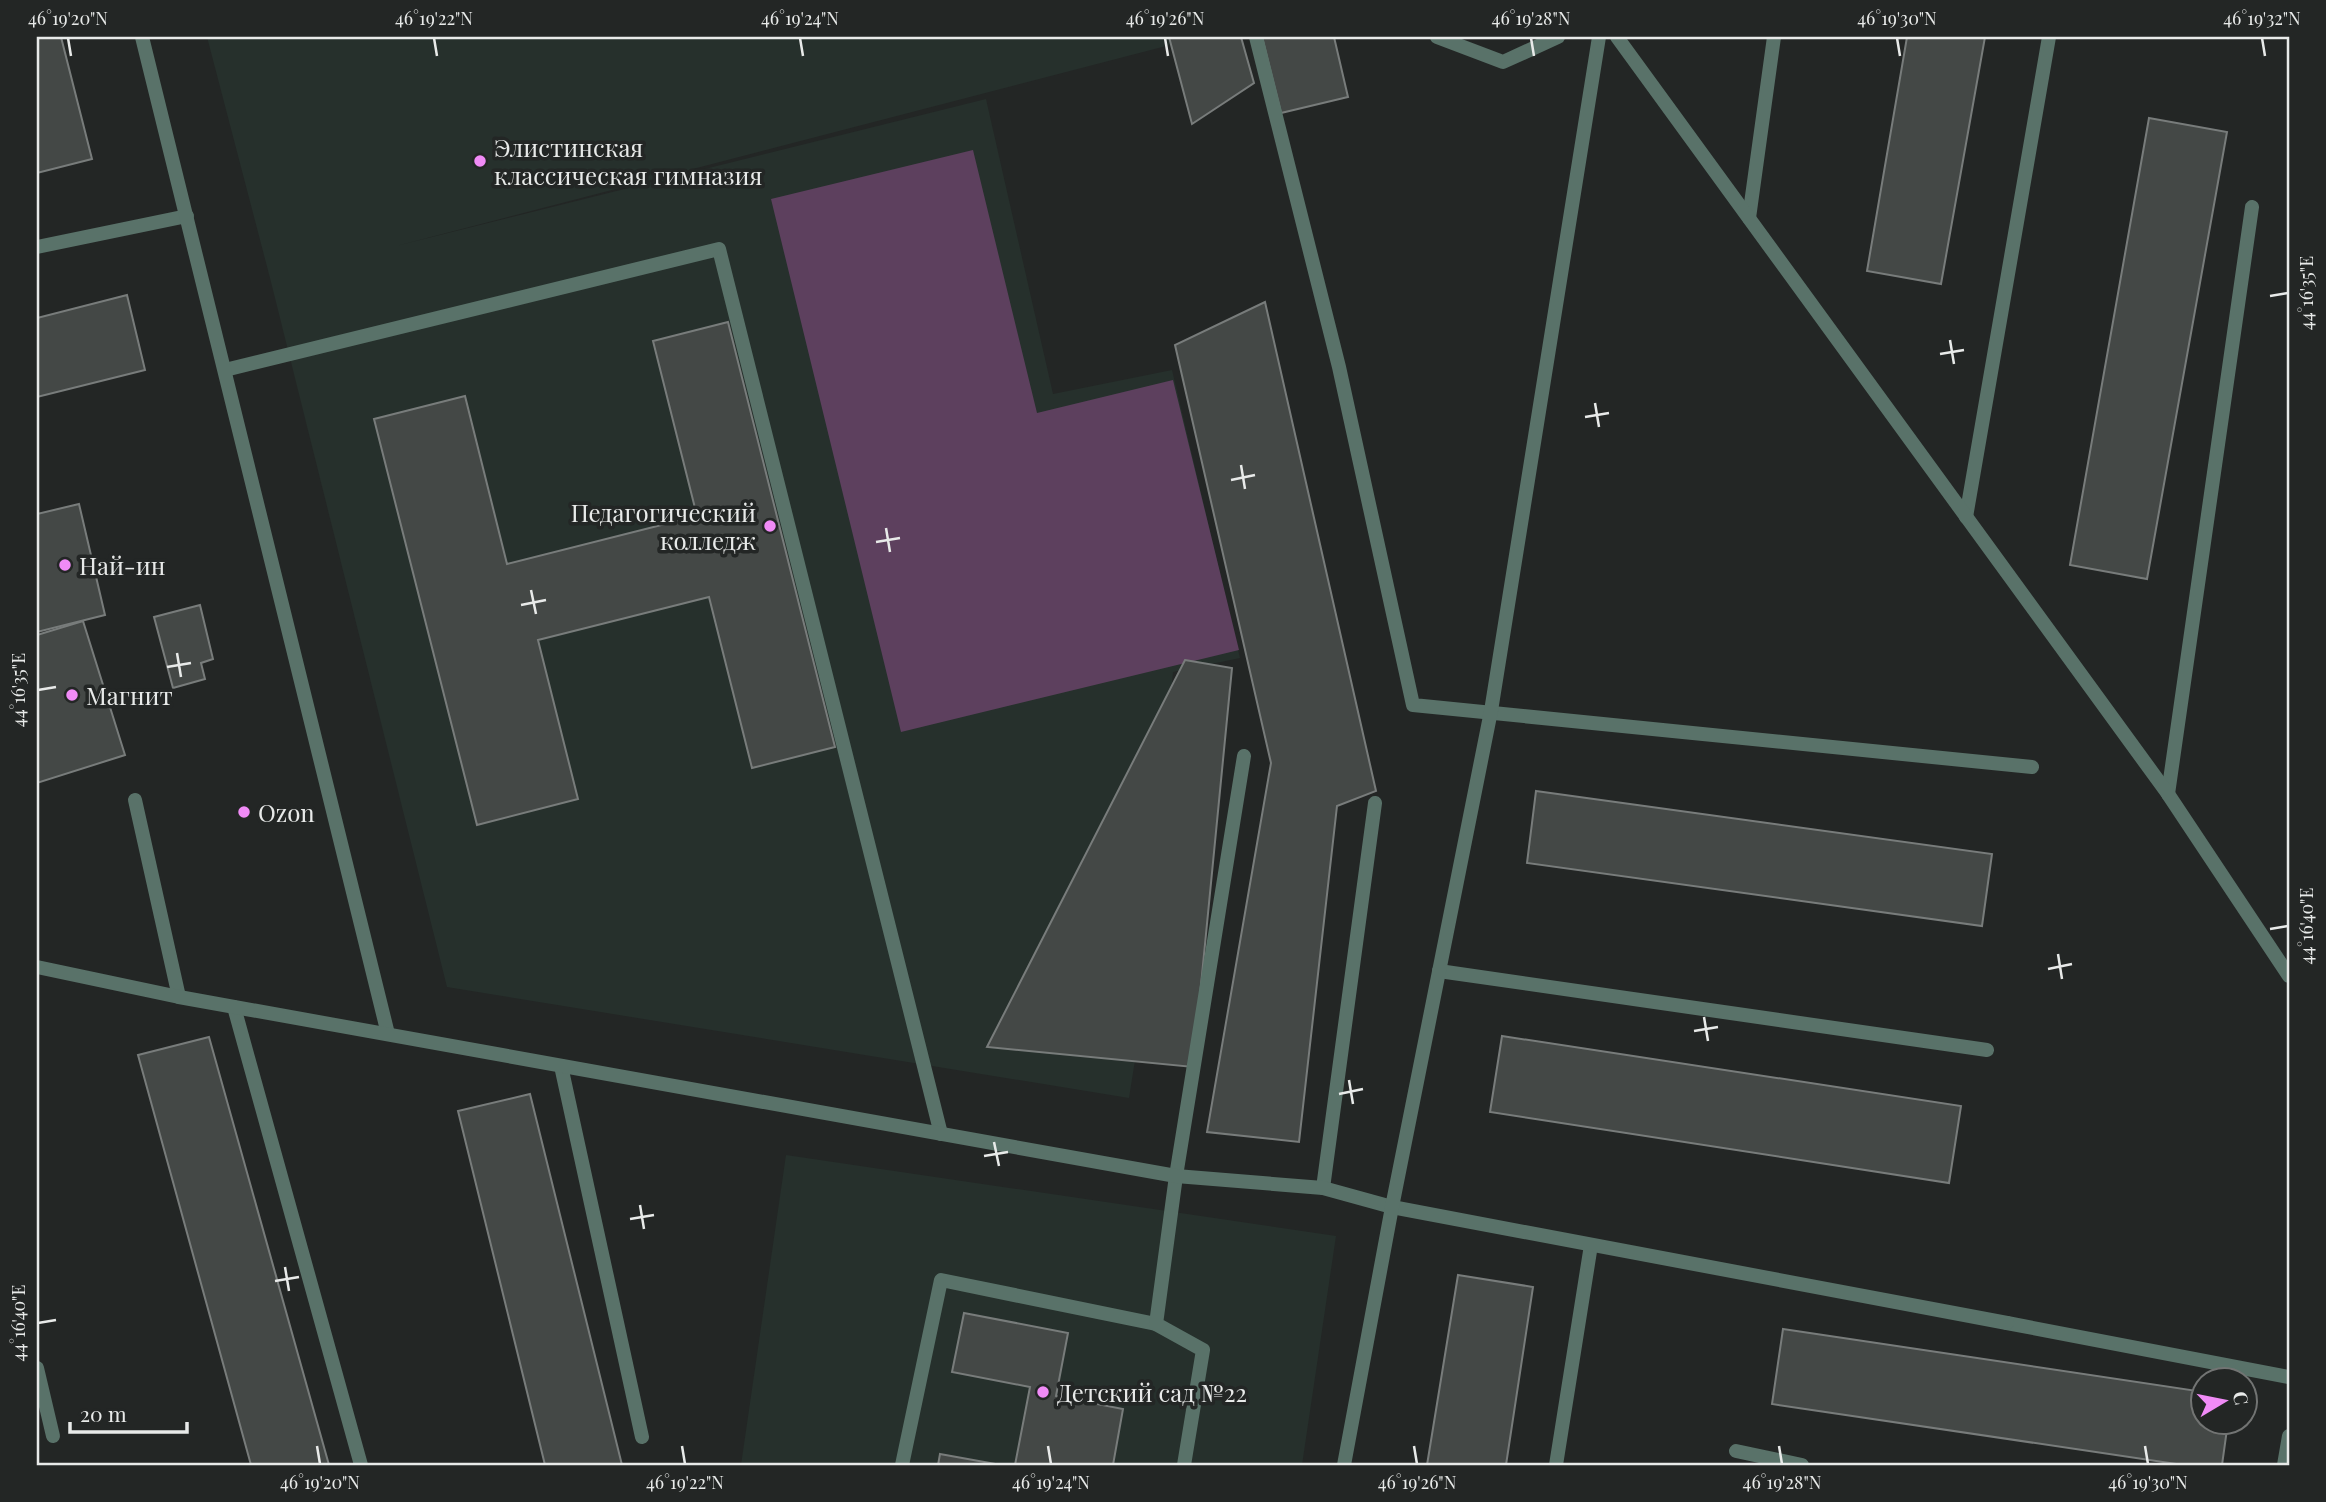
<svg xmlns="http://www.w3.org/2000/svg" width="2326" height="1502" font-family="'Playfair Display',serif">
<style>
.built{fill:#26302c}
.green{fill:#5d405e}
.building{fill:#444846;stroke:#787c7b;stroke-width:2}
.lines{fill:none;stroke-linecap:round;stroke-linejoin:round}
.lane{stroke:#597269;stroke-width:14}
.street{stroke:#597269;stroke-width:14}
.ticks{fill:none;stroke:#e8eae9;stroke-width:2.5}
.poi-dot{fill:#f08bf6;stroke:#232625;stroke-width:2.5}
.labels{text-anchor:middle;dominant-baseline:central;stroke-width:7;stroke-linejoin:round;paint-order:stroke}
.poi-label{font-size:24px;fill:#e8eae9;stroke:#232625;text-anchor:start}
.neatline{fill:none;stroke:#e8eae9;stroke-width:2.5}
.ticks-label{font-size:18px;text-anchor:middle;fill:#e8eae9}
</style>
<rect width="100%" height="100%" fill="#232625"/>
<!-- built -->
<g class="built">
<path d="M207 37H1169L1170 45 396 246 986 99 1053 394 1172 370 1240 658 1173 672 1143 1010 1129 1098 447 987 270 278Z"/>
<path d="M786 1155 1336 1236 1302 1465H741Z"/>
</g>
<!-- green -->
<path class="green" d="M973 150 1037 413 1173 380 1239 650 901 732 771 199Z"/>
<!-- building -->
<g class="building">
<path d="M37 37H61L92 159 37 173Z"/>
<path d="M1169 37H1241L1254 83 1192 124Z"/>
<path d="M1262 37H1334L1348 97 1281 113Z"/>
<path d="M1907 37H1985L1941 284 1867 271Z"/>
<path d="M2149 118 2227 132 2147 579 2070 565Z"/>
<path d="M127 295 145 370 37 397V318Z"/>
<path d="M1265 302 1376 791 1337 806 1299 1142 1207 1132 1271 763 1175 345Z"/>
<path d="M728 322 835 747 752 768 709 597 538 640 578 799 477 825 374 419 465 396 507 564 697 516 653 341Z"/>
<path d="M79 504 105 615 37 632V514Z"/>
<path d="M200 605 213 659 201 663 205 679 173 688 154 617Z"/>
<path d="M83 621 125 755 37 783V635Z"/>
<path d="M1185 660 1232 668 1193 1067 987 1047Z"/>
<path d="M1536 791 1992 854 1982 926 1527 863Z"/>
<path d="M1502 1036 1961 1106 1949 1183 1490 1112Z"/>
<path d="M209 1037 329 1465H251L138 1055Z"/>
<path d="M530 1094 622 1465H545L458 1111Z"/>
<path d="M1458 1275 1533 1287 1506 1465H1427Z"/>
<path d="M964 1313 1068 1333 1056 1396 1123 1409 1113 1465H1015L1030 1387 952 1372Z"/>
<path d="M1783 1329 2204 1392V1422H2228L2222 1465H2183L1772 1404Z"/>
<path d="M940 1454 1001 1465H938Z"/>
</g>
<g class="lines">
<!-- lane -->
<g class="lane">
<path d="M1256 37 1339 367 1413 705 2032 767"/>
<path d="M1437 37 1503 62 1558 37"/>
<path d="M1749 218 1774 37"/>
<path d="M37 247 187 216"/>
<path d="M225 370 719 249 941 1134"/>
<path d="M1966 517 2049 37"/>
<path d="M2168 794 2252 207"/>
<path d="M135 800 179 997"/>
<path d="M1439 971 1987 1050"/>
<path d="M234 1007 361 1465"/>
<path d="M561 1066 642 1437"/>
<path d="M1323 1188 1375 803"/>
<path d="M2007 1323 2289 1377"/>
<path d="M37 1368 53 1436"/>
<path d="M1736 1451 1802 1465"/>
<path d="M902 1465 941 1280 1156 1324"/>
<path d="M1184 1465 1203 1350 1156 1324 1176 1176 1244 756"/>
<path d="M1556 1465 1591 1245"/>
<path d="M2284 1465 2289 1436"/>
</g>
<!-- street -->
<g class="street">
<path d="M142 37 388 1034"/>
<path d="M1617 37 2168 794 2289 976"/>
<path d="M37 967 179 997 1176 1176 1323 1188 1392 1207 2007 1323"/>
<path d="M1344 1465 1392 1207 1491 711 1599 37"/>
</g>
</g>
<!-- ticks -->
<path class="ticks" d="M68 38 71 56M434 38 437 56M800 38 803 56M1165 38 1168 56M1531 38 1534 56M1897 38 1900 56M2262 38 2265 56M2270 296 2288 293M1950 340 1954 364M1940 354 1964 350M1595 403 1599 427M1585 417 1609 413M1241 465 1245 489M1231 480 1255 475M886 528 890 552M876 542 900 538M531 590 536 614M521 605 546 600M177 653 181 677M167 667 191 663M38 690 56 687M2270 929 2288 926M2058 954 2062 979M2048 969 2072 964M1704 1017 1708 1041M1694 1031 1718 1027M1349 1080 1353 1104M1339 1094 1363 1089M994 1142 999 1166M984 1156 1008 1152M640 1205 644 1229M630 1219 654 1215M285 1267 289 1291M275 1281 299 1277M38 1323 56 1320M317 1446 320 1464M682 1446 685 1464M1048 1446 1051 1464M1414 1446 1417 1464M1779 1446 1782 1464M2145 1446 2148 1464"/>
<!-- markers -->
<g class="poi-dot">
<circle cx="480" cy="161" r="7"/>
<circle cx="770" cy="526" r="7"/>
<circle cx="65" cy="565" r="7"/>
<circle cx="72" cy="695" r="7"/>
<circle cx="244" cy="812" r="7"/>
<circle cx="1043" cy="1392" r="7"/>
</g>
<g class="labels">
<!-- poi labels -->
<g class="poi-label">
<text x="494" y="147">Элистинская<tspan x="494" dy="28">классическая гимназия</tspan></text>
<text x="756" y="512" text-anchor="end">Педагогический<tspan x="756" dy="28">колледж</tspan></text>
<text x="79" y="565">Най-ин</text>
<text x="86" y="695">Магнит</text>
<text x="258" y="812">Ozon</text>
<text x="1057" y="1392">Детский сад №22</text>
</g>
</g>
<!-- border -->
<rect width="2326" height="1502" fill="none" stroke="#232625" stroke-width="77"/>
<!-- north arrow -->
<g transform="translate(2224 1401) rotate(80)"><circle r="33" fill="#232625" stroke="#727473" stroke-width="2"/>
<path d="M0-5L12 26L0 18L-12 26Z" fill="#f08bf6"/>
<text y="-10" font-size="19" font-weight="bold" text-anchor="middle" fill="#e8eae9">С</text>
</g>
<!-- scale -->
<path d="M70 1422v10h117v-10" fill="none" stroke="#e8eae9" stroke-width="3.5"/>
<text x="80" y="1422" font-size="21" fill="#e8eae9" stroke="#232625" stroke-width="5" paint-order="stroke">20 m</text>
<rect x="38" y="38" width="2250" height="1426" class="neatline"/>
<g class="ticks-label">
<text x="68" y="25">46°19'20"N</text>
<text x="434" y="25">46°19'22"N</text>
<text x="800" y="25">46°19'24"N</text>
<text x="1165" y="25">46°19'26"N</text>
<text x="1531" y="25">46°19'28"N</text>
<text x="1897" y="25">46°19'30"N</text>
<text x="2262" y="25">46°19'32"N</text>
<text transform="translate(2307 293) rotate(-90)" y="6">44°16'35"E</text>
<text transform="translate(19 690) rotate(-90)" y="6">44°16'35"E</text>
<text transform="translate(2307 926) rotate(-90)" y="6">44°16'40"E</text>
<text transform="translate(19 1323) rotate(-90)" y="6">44°16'40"E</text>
<text x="320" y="1489">46°19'20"N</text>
<text x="685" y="1489">46°19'22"N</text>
<text x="1051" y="1489">46°19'24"N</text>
<text x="1417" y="1489">46°19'26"N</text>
<text x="1782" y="1489">46°19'28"N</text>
<text x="2148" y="1489">46°19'30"N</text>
</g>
</svg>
